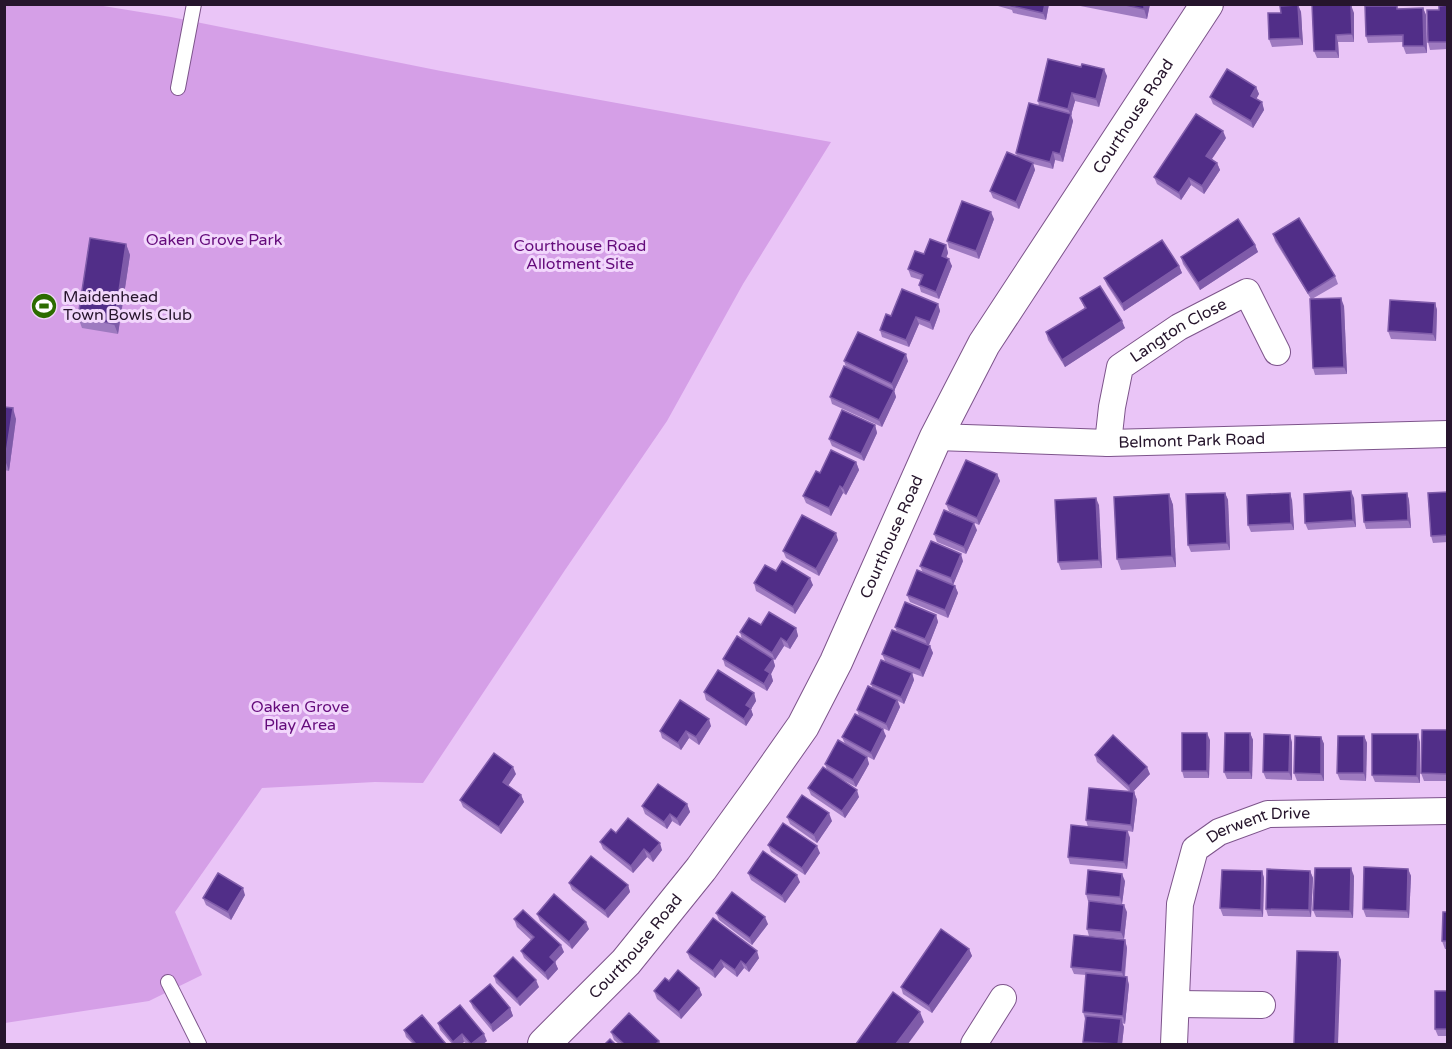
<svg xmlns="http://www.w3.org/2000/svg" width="1452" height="1049" font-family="'Varela Round',sans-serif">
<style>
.green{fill:#d59fe7}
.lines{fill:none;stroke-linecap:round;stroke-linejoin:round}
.service-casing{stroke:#7d548b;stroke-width:16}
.minor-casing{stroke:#7d548b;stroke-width:28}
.tertiary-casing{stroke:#7d548b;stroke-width:34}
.service{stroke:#fff;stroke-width:14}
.minor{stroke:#fff;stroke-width:26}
.tertiary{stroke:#fff;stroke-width:32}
.wall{fill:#9e7ac0}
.shaded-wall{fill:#7f5ba9}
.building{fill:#512e88;stroke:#7f5ba9;stroke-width:1.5}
.labels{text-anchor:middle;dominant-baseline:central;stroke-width:6;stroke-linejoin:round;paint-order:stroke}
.street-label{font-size:16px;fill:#26152c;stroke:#f2d7fc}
.park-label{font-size:16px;fill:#640b7b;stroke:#f2d7fc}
.poi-label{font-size:16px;fill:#26152c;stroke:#f2d7fc;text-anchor:start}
</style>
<rect width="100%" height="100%" fill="#eac5f7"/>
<!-- green -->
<path class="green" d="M5 5H97L171 17 441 71 831 142 743 284 667 421 565 570 423 783 375 782 262 788 175 912 202 975 149 1001 5 1023Z"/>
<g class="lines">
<!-- service casing -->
<g class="service-casing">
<g id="service">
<path d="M178 88 194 4"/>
<path d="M168 982 199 1044"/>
</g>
</g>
<!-- minor casing -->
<g class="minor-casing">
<g id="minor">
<path id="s1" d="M936 437 1108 443 1448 434"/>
<path id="s2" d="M1108 443 1112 407 1120 367 1179 327 1247 292 1277 352"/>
<path d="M1177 1004 1262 1005"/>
<path d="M974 1044 1003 998"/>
<path id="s3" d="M1174 1044 1180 904 1195 849 1219 832 1268 814 1448 811"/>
</g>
</g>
<!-- tertiary casing -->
<g class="tertiary-casing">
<g id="tertiary">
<path id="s4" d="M544 1044 626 962 701 869 756 793 803 726 836 662 936 437 984 344 1207 4"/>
</g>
</g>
<!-- service -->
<use href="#service" class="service"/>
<!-- minor -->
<use href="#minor" class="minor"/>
<!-- tertiary -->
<use href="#tertiary" class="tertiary"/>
</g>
<!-- wall -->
<g class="wall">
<path d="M997 4H1049L1046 20 1013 13 1012 10 998 6Z"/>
<path d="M1070 4H1150L1147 19Z"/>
<path d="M1312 4H1336V6L1354 13V42H1338L1339 58H1317L1314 51Z"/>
<path d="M1298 5 1301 12 1303 45 1272 47 1269 39Z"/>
<path d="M1448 5V49L1430 50 1428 42 1439 10Z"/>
<path d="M1397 6 1398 9 1423 8 1426 15 1427 53 1406 54 1403 46V42L1368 43 1366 36Z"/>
<path d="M1081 67 1107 76 1099 107 1075 101 1071 115 1073 121 1063 162 1055 160 1053 169 1033 164 1035 170 1019 209 993 198 990 191 1017 157 1016 153 1039 106 1038 101Z"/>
<path d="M1256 87 1259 94 1256 99 1262 102 1264 110 1253 128 1213 104 1210 97Z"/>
<path d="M1226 138 1212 159 1217 163 1220 170 1204 194 1191 185 1181 200 1157 184 1154 177Z"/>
<path d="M994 219 979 259 949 248 947 241Z"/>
<path d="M1273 234 1335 276 1338 284 1312 299 1344 306 1347 374 1315 375 1313 368 1311 299 1275 241Z"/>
<path d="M126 244 130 255 118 334 82 328 78 317Z"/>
<path d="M946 245 948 253 946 258 952 266 939 299 921 292 919 285 921 280 911 277 908 269 924 254Z"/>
<path d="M1255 245 1258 252 1200 290 1183 264 1181 257Z"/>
<path d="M1179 266 1182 273 1124 311 1107 285 1104 278Z"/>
<path d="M1080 298 1125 328 1065 367 1048 340 1046 332 1085 309Z"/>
<path d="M1435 303 1437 310 1436 341 1391 339 1388 331Z"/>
<path d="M938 304 940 311 933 330 919 324 909 347 882 337 880 330 891 316Z"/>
<path d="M844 361H908L894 391 896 397 882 427 832 404 830 397 846 367Z"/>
<path d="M4 407 16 419 9 471 4 470Z"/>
<path d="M875 425 877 433 864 461 832 446 829 439Z"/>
<path d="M856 462 859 470 846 495 843 493 831 516 806 503 803 496 820 473Z"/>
<path d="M997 474 1000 481 979 525 949 511 946 504Z"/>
<path d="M1448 492V542L1433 543 1431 536Z"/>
<path d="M1225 493 1228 500 1230 550 1191 552 1188 545Z"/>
<path d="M1407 493 1409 500 1411 528 1366 529 1364 522Z"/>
<path d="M1169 494 1173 505 1176 567 1121 570 1117 559Z"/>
<path d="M1354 498 1356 527 1308 530 1305 523Z"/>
<path d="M1292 500 1294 530 1251 532 1248 525Z"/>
<path d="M1099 505 1102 568 1061 570 1058 562Z"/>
<path d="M977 530 966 554 937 542 934 534Z"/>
<path d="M838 540 819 576 786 558 783 551Z"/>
<path d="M963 561 953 585 955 586 958 593 948 618 910 602 907 595 923 573 920 566Z"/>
<path d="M776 571 813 585 795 614 756 591 754 583Z"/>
<path d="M936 615 938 622 929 645 930 646 933 653 923 677 912 673 914 680 904 704 898 701 900 707 889 731 874 724 886 736 874 760 853 749 867 757 869 764 856 787 836 776 859 797 845 818 811 795 808 788 827 770 825 764 845 744 842 737 859 716 857 710 873 689 871 684 885 661 882 654 897 632 895 627Z"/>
<path d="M761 625 796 628 798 636 790 649 784 646 775 660 773 659 775 666 771 674 773 681 767 691 725 666 723 659 742 640 740 632Z"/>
<path d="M704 692 754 693 756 701 751 709 753 715 746 726 706 700Z"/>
<path d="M711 726 699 745 689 738 681 750 662 738 660 731Z"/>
<path d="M1448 730V781H1424L1421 773Z"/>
<path d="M1250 733 1253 740 1252 779H1227L1224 772Z"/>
<path d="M1364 736 1367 743 1366 781 1340 780 1337 773Z"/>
<path d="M1321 737 1324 744V781H1297L1294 773Z"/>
<path d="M1210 740 1209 778H1184L1182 771Z"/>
<path d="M1292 742V780L1266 779 1263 772Z"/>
<path d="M1420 742V783L1375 782 1372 775Z"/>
<path d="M1095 755 1150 774 1132 792H1134L1137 800 1133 832 1128 831 1130 838 1127 869 1070 864 1068 857 1088 827 1086 820 1130 792 1097 762Z"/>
<path d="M516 774 508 786 521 795 524 802 501 834 463 807 460 800Z"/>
<path d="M687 804 690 812 680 826 672 821 667 829 645 814 642 806Z"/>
<path d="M787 817 832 821 817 843 790 824Z"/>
<path d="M616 833 662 850 653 862 647 857 633 873 603 849 600 842Z"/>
<path d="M768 845 820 853 805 875 771 852Z"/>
<path d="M1408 869 1411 876 1409 918 1366 917 1363 909Z"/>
<path d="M1262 871 1264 878 1263 917 1223 916 1220 908Z"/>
<path d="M1310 871 1313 878 1311 917 1268 916 1266 909Z"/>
<path d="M748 873 800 882 785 903 751 880Z"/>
<path d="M1354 876 1353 918 1316 917 1313 910Z"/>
<path d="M1125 881 1122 904 1088 901 1086 894Z"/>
<path d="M569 883 628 885 630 892 608 918 572 890Z"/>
<path d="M245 895 231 920 206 905 203 898Z"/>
<path d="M1127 912 1124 939 1089 936 1087 929Z"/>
<path d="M1448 912V949H1445L1442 941Z"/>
<path d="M716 913 768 924 752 945 719 920Z"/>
<path d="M537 914 589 929 572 949 540 921Z"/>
<path d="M514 919 564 952 555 962 558 969 548 980 524 958 521 951 531 940 517 927Z"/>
<path d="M1125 940 1127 948 1125 977H1127L1129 985 1125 1024 1122 1023 1124 1027 1122 1044H1084L1083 1042 1085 1019 1083 1012 1086 975 1074 974 1071 967Z"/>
<path d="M969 949 972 956 932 1013 903 994 901 987Z"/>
<path d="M687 952 759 958 749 972 744 968 737 977 724 967 715 978 690 959Z"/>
<path d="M494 976 539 987 520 1006 496 983Z"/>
<path d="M699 988 702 995 681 1019 657 999 654 991Z"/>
<path d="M1448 991V1036H1438L1435 1029Z"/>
<path d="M470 1001 510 1008 513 1016 493 1032 473 1008Z"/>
<path d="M438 1023 487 1041 483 1044H467L464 1042 461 1044H452L440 1030Z"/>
<path d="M404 1030 446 1044H413L406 1037Z"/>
<path d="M611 1032 659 1041 661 1044H619L614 1040Z"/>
</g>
<!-- shaded-wall -->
<g class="shaded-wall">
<path d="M1045 4H1049L1046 20 1043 13Z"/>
<path d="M1144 4H1150L1147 19 1144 9Z"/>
<path d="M1298 5 1301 12 1303 45 1300 38Z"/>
<path d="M1351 5 1354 13V42L1352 34Z"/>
<path d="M1423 8 1426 15 1427 53 1424 46Z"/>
<path d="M1336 35 1338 42 1339 58 1336 51Z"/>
<path d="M1104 69 1107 76 1099 107 1096 99Z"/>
<path d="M1256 87 1259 94 1254 103 1251 96Z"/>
<path d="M1072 93 1075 101 1071 115 1073 121 1063 162 1060 154 1071 115 1068 109Z"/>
<path d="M1262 102 1264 110 1253 128 1251 121Z"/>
<path d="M1223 131 1226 138 1209 163 1206 156Z"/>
<path d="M1053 152 1055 160 1053 169 1050 162Z"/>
<path d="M1033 163 1035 170 1019 209 1016 202Z"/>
<path d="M1217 163 1220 170 1204 194 1202 186Z"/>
<path d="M1189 178 1191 185 1181 200 1179 193Z"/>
<path d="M991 212 994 219 979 259 976 251Z"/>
<path d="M126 244 130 255 118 334 114 324Z"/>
<path d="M946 245 948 253 944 263 942 256Z"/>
<path d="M1255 245 1258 252 1200 290 1198 283Z"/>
<path d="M949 259 952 266 939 299 936 292Z"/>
<path d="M1179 266 1182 273 1124 311 1122 304Z"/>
<path d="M1341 298 1344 306 1347 374 1344 367Z"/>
<path d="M1435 303 1437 310 1436 341 1433 334Z"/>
<path d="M938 304 940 311 933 330 930 322Z"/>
<path d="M916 317 919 324 909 347 906 340Z"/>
<path d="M1122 321 1125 328 1065 367 1062 360Z"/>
<path d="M906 354 908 361 894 391 892 384Z"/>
<path d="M894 390 896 397 882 427 879 420Z"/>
<path d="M13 408 16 419 9 471 5 460Z"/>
<path d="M875 425 877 433 864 461 861 454Z"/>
<path d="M856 462 859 470 846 495 843 488Z"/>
<path d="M997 474 1000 481 979 525 977 518Z"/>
<path d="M840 486 843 493 831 516 829 508Z"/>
<path d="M1351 491 1354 498 1356 527 1353 520Z"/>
<path d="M1225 493 1228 500 1230 550 1227 543Z"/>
<path d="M1290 493 1292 500 1294 530 1291 523Z"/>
<path d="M1407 493 1409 500 1411 528 1408 520Z"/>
<path d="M1169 494 1173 505 1176 567 1172 556Z"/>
<path d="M1096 498 1099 505 1102 568 1099 560Z"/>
<path d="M974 523 977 530 966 554 964 547Z"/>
<path d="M836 533 838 540 819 576 816 569Z"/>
<path d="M961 554 963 561 953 585 951 578Z"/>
<path d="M810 578 813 585 795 614 793 607Z"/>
<path d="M955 586 958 593 948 618 945 610Z"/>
<path d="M936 615 938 622 928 647 925 639Z"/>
<path d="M796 628 798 636 790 649 787 642Z"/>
<path d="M781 638 784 646 775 660 772 653Z"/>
<path d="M930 646 933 653 923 677 920 670Z"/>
<path d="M773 659 775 666 771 674 773 681 767 691 764 684 765 670Z"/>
<path d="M912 673 914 680 904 704 901 697Z"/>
<path d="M754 693 756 701 751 709 753 715 746 726 744 719 746 705Z"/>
<path d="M897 700 900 707 889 731 886 724Z"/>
<path d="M709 719 711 726 699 745 696 737Z"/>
<path d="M883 729 886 736 874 760 871 753Z"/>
<path d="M686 731 689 738 681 750 678 743Z"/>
<path d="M1207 733 1210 740 1209 778 1207 771Z"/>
<path d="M1250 733 1253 740 1252 779 1250 772Z"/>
<path d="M1418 734 1420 742V783L1417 776Z"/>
<path d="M1290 735 1292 742V780L1289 772Z"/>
<path d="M1364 736 1367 743 1366 781 1364 773Z"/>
<path d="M1321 737 1324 744V781L1321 774Z"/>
<path d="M867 757 869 764 856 787 853 780Z"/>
<path d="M513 767 516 774 505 790 503 782Z"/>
<path d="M1147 767 1150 774 1131 794 1129 786Z"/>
<path d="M857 790 859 797 845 818 842 811Z"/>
<path d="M1134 792 1137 800 1133 832 1131 825Z"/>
<path d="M521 795 524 802 501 834 499 827Z"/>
<path d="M687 804 690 812 680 826 677 819Z"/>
<path d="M829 813 832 821 817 843 814 835Z"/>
<path d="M670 814 672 821 667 829 664 822Z"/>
<path d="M1127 831 1130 838 1127 869 1124 862Z"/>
<path d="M660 843 662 850 653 862 650 854Z"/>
<path d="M817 846 820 853 805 875 802 868Z"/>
<path d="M644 849 647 857 633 873 631 866Z"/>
<path d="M1351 868 1354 876 1353 918 1350 911Z"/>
<path d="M1408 869 1411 876 1409 918 1407 911Z"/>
<path d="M1262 871 1264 878 1263 917 1261 910Z"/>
<path d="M1310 871 1313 878 1311 917 1309 910Z"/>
<path d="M1122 874 1125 881 1122 904 1120 897Z"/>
<path d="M797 875 800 882 785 903 782 896Z"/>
<path d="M628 885 630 892 608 918 605 911Z"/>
<path d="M243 888 245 895 231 920 228 912Z"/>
<path d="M1124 905 1127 912 1124 939 1121 932Z"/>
<path d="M765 917 768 924 752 945 750 938Z"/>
<path d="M586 922 589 929 572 949 569 942Z"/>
<path d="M1125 940 1127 948 1124 979 1122 972Z"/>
<path d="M561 945 564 952 553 964 550 957Z"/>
<path d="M969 949 972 956 932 1013 929 1006Z"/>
<path d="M757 951 759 958 749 972 746 965Z"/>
<path d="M1338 952 1341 960 1338 1044H1335Z"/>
<path d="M721 960 724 967 715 978 713 971Z"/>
<path d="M741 961 744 968 737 977 735 970Z"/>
<path d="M555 962 558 969 548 980 545 973Z"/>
<path d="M1127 977 1129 985 1125 1024 1123 1016Z"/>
<path d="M536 980 539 987 520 1006 517 999Z"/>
<path d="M699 988 702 995 681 1019 679 1012Z"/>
<path d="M510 1008 513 1016 493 1032 491 1025Z"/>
<path d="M920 1012 924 1022 908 1044H896Z"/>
<path d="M1121 1019 1124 1027 1122 1044H1118Z"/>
<path d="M462 1034 464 1042 461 1044H454L453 1042Z"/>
<path d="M484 1034 487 1041 483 1044H471Z"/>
</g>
<!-- building -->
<g class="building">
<path d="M1011 4H1045L1043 13 1011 6Z"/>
<path d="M1121 4H1144V9Z"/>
<path d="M1312 4 1351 5 1352 34 1336 35V51H1314Z"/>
<path d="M1298 5 1300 38 1269 39 1268 13H1281L1280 6Z"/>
<path d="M1448 5 1447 42H1428L1427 10H1439V6Z"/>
<path d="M1365 6H1397V9L1423 8 1424 46H1403V35L1366 36Z"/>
<path d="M1048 59 1081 67 1082 64 1104 69 1096 99 1072 93 1068 109 1038 101Z"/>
<path d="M1227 69 1256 87 1251 96 1262 102 1251 121 1210 97Z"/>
<path d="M1029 103 1071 114 1060 154 1053 152 1050 162 1016 153Z"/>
<path d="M1196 114 1223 131 1206 156 1217 163 1202 186 1189 178 1179 193 1154 177Z"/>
<path d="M1007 152 1033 163 1016 202 990 191Z"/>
<path d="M962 201 991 212 976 251 947 241Z"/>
<path d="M1299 218 1335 276 1308 293 1273 234Z"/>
<path d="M1238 219 1255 245 1198 283 1181 257Z"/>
<path d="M90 238 126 244 114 324 78 317Z"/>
<path d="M930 239 946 245 942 256 949 259 936 292 919 285 923 275 908 269 915 251 924 254Z"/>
<path d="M1162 240 1179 266 1122 304 1104 278Z"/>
<path d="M1100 286 1122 321 1062 360 1046 332 1086 308 1080 298Z"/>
<path d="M902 289 938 304 930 322 916 317 906 340 880 330 886 314 891 316Z"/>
<path d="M1341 298 1344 367 1313 368 1310 299Z"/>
<path d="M1390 300 1435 303 1433 334 1388 331Z"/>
<path d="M858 332 906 354 892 384 844 361Z"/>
<path d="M844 366 894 390 879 420 830 397Z"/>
<path d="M4 407 13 408 5 460H4Z"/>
<path d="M842 410 875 425 861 454 829 439Z"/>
<path d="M831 450 856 462 843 488 840 486 829 508 803 496 816 471 820 473Z"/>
<path d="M966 460 997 474 977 518 946 504Z"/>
<path d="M1351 491 1353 520 1305 523 1304 494Z"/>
<path d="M1448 492V535L1431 536 1428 493Z"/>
<path d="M1225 493 1227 543 1188 545 1186 494Z"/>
<path d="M1290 493 1291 523 1248 525 1247 495Z"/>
<path d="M1407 493 1408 520 1364 522 1362 495Z"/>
<path d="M1169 494 1172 556 1117 559 1114 497Z"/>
<path d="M1096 498 1099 560 1058 562 1055 500Z"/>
<path d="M944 510 974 523 964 547 934 534Z"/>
<path d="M802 515 836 533 816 569 783 551Z"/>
<path d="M931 541 961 554 951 578 920 566Z"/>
<path d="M782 561 810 578 793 607 754 583 765 565 776 571Z"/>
<path d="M917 570 955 586 945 610 907 595Z"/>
<path d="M905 602 936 615 925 639 895 627Z"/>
<path d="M769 612 796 628 787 642 781 638 772 653 740 632 749 618 761 625Z"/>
<path d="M892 630 930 646 920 670 882 654Z"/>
<path d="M737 636 773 659 765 670 770 673 764 684 723 659Z"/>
<path d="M881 660 912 673 901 697 871 684Z"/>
<path d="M718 670 754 693 746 705 751 708 744 719 704 692Z"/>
<path d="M868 686 897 700 886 724 857 710Z"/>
<path d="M680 700 709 719 696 737 686 731 678 743 660 731Z"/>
<path d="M855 714 883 729 871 753 842 737Z"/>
<path d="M1422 730H1448V774L1421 773Z"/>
<rect x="1182" y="733" width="25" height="38"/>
<path d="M1225 733H1250V772H1224Z"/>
<path d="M1264 734 1290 735 1289 772H1263Z"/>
<path d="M1372 734H1418L1417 776 1372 775Z"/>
<path d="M1113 735 1147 767 1129 786 1095 755Z"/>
<path d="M1295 736 1321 737V774L1294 773Z"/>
<path d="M1338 736H1364V773H1337Z"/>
<path d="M838 740 867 757 853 780 825 764Z"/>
<path d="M494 753 513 767 503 782 521 795 499 827 460 800Z"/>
<path d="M823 767 857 790 842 811 808 788Z"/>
<path d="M658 784 687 804 677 819 670 814 664 822 642 806Z"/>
<path d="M1089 788 1134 792 1131 825 1086 820Z"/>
<path d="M802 795 829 813 814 835 787 817Z"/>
<path d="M628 818 660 843 650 854 644 849 631 866 600 842 611 829 616 833Z"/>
<path d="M783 823 817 846 802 868 768 845Z"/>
<path d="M1071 825 1127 831 1124 862 1068 857Z"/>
<path d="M763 851 797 875 782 896 748 873Z"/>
<path d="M591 856 628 885 605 911 569 883Z"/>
<path d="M1364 867 1408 869 1407 911 1363 909Z"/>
<path d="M1315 868H1351L1350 911 1313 910Z"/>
<path d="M1267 869 1310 871 1309 910 1266 909Z"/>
<path d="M1088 870 1122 874 1120 897 1086 894Z"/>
<path d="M1222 870 1262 871 1261 910 1220 908Z"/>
<path d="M218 873 243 888 228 912 203 898Z"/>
<path d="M732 892 765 917 750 938 716 913Z"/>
<path d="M554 894 586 922 569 942 537 914Z"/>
<path d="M1089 901 1124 905 1121 932 1087 929Z"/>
<path d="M523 910 561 945 550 957 555 962 545 973 521 951 534 937 514 919Z"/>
<path d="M1443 912H1448V941H1442Z"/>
<path d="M713 918 757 951 746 965 741 961 735 970 721 960 713 971 687 952Z"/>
<path d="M941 929 969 949 929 1006 901 987Z"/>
<path d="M1074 935 1125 940 1122 972 1071 967Z"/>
<path d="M1297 951 1338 952 1335 1044H1294Z"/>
<path d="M513 957 536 980 517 999 494 976Z"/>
<path d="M678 970 699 988 679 1012 654 991 665 978 669 981Z"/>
<path d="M1086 973 1127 977 1123 1016 1083 1012Z"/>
<path d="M490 984 510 1008 491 1025 470 1001Z"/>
<rect x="1435" y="991" width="13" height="38"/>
<path d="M893 992 920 1012 896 1044H856Z"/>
<path d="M460 1005 484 1034 471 1044 462 1034 453 1042 438 1023Z"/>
<path d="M629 1013 659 1041 656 1044H624L611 1032Z"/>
<path d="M422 1015 446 1044H413L415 1043 404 1030Z"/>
<path d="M1086 1016 1121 1019 1118 1044 1083 1042Z"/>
<path d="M610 1039 615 1044H605Z"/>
</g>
<!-- icons -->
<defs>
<g id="stadium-disc" transform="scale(1.35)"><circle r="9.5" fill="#2c6c00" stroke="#f2d7fc"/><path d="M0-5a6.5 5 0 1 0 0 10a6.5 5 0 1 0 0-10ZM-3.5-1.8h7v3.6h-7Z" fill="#fff"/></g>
</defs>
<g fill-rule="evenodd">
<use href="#stadium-disc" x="44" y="306"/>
</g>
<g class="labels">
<!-- street labels -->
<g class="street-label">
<text stroke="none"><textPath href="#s4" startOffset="1106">Courthouse Road</textPath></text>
<text stroke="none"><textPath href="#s2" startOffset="146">Langton Close</textPath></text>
<text stroke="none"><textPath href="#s1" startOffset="256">Belmont Park Road</textPath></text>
<text stroke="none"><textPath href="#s4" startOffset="620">Courthouse Road</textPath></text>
<text stroke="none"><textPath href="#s3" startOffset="267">Derwent Drive</textPath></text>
<text stroke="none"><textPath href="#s4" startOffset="134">Courthouse Road</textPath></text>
</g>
<!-- park labels -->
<g class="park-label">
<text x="214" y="240">Oaken Grove Park</text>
<text x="580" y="246">Courthouse Road<tspan x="580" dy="18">Allotment Site</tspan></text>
<text x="300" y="707">Oaken Grove<tspan x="300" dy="18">Play Area</tspan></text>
</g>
<!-- poi labels -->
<g class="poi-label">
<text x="63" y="297">Maidenhead<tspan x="63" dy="18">Town Bowls Club</tspan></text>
</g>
</g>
<!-- border -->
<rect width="1452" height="1049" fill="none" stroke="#26152c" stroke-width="12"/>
</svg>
